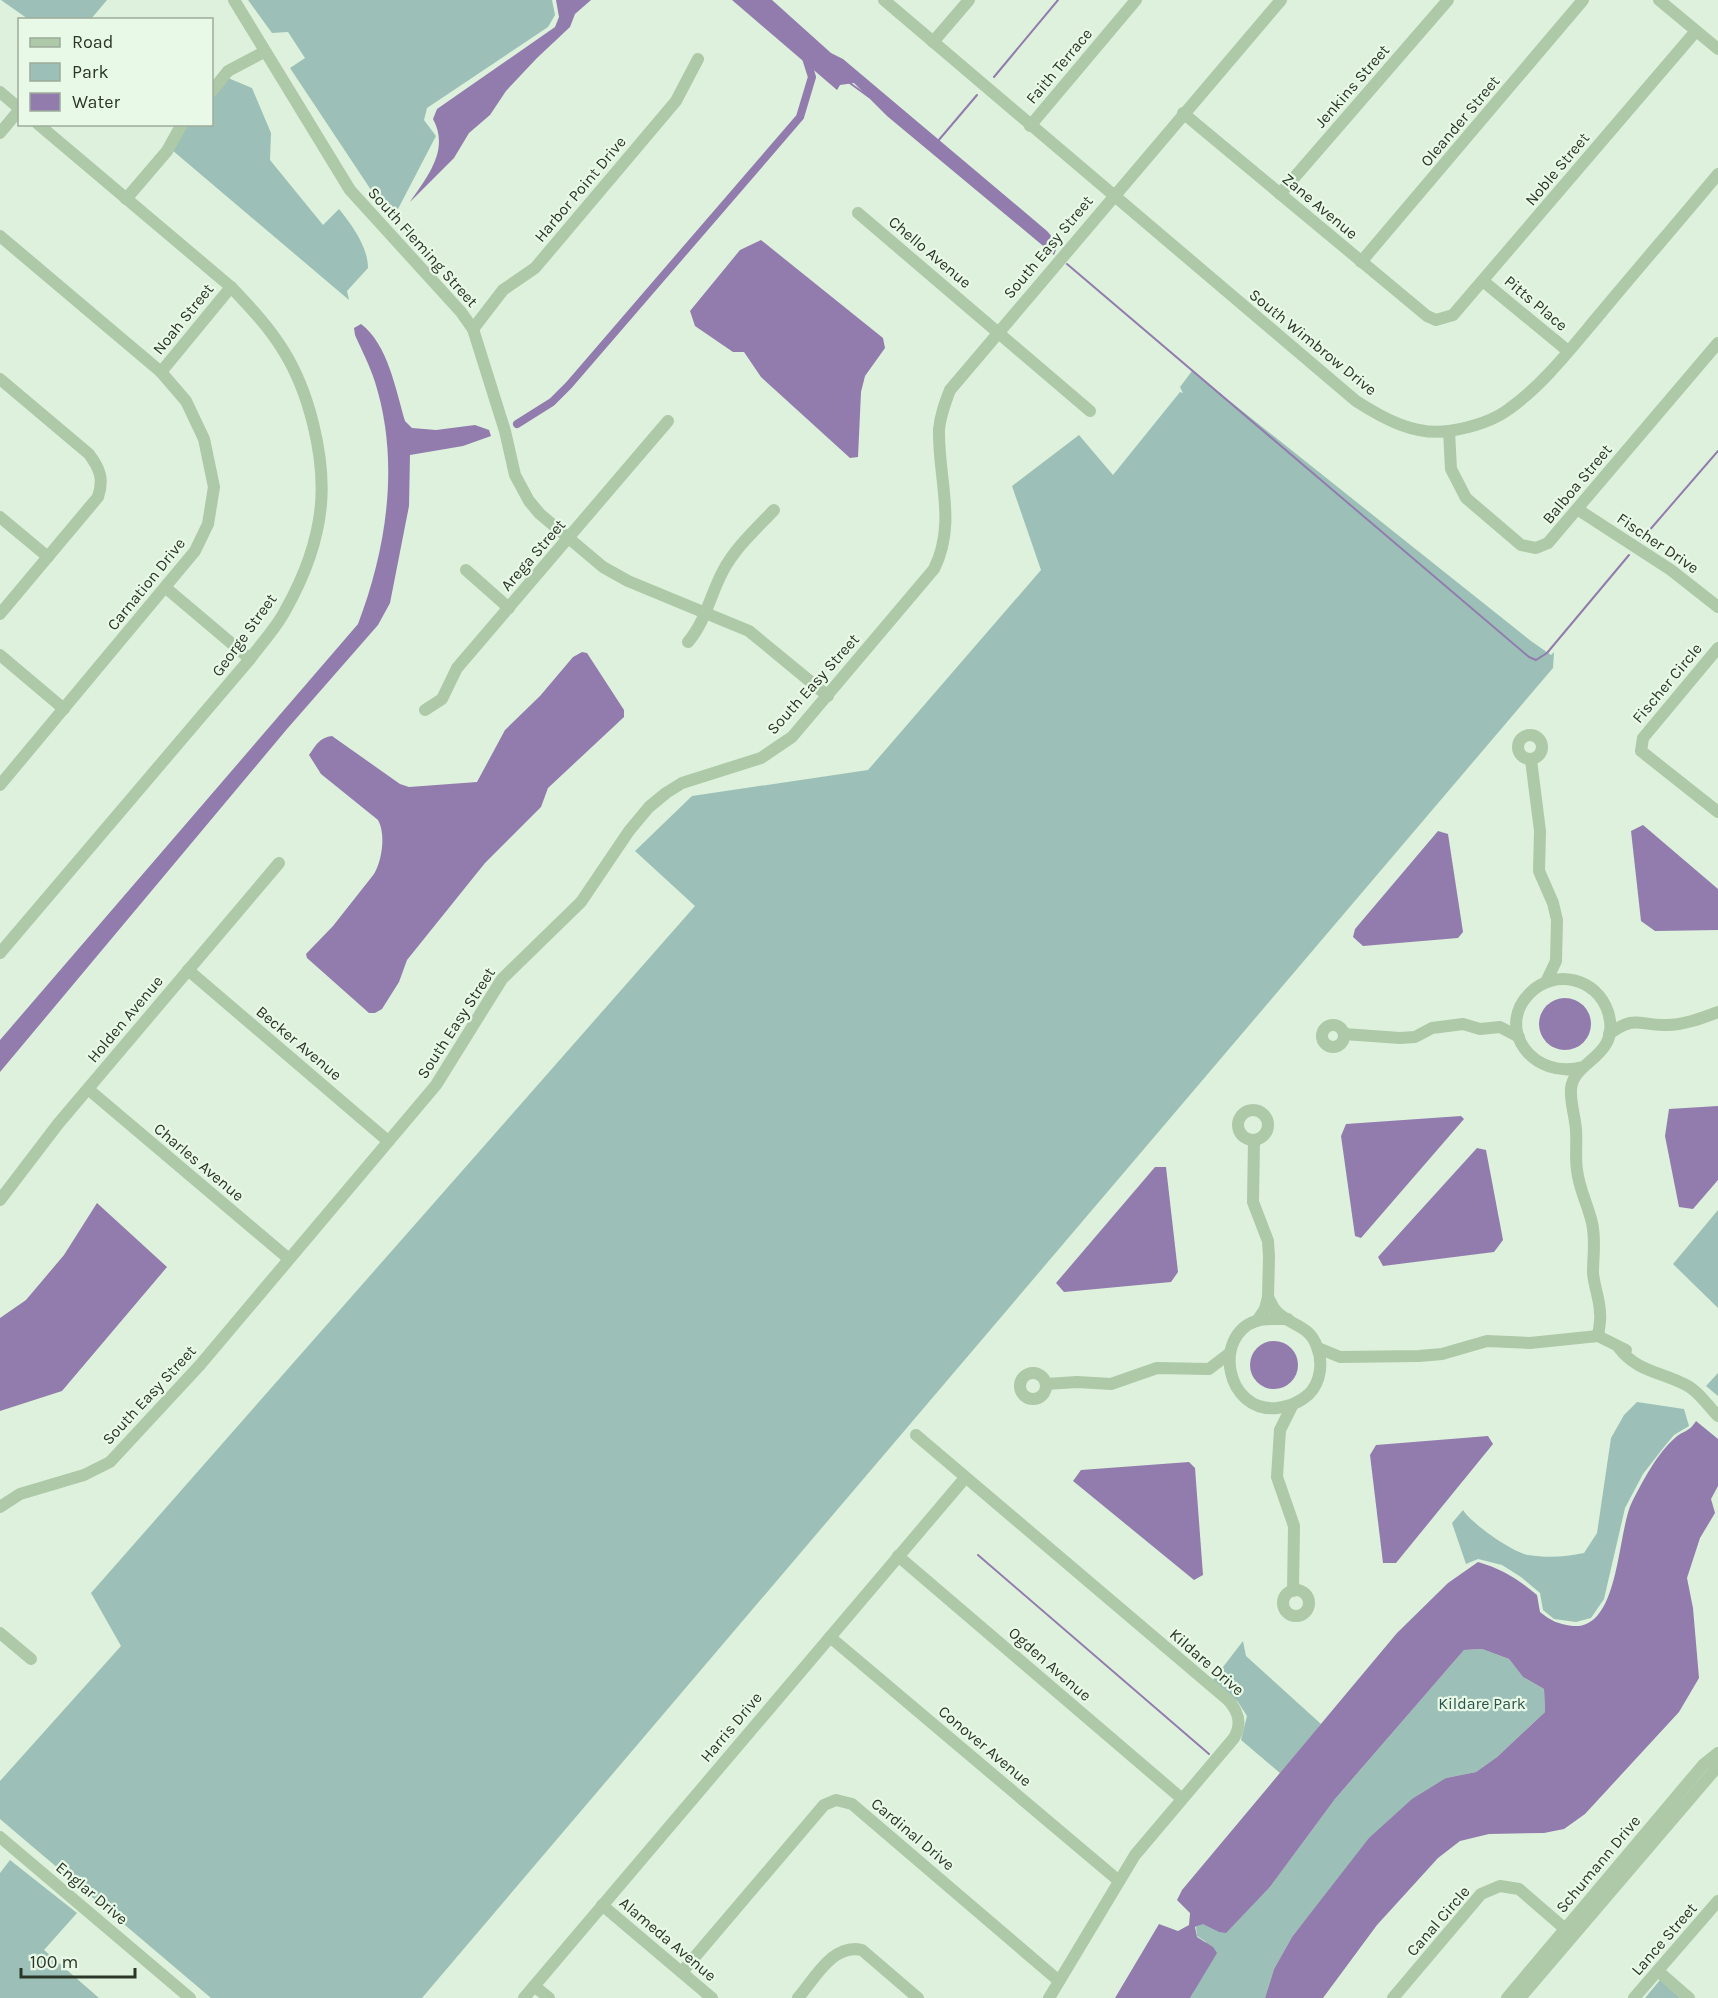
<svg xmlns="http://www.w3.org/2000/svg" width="1718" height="1998" font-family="Karla,sans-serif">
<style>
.green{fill:#9cc0b7}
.water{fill:#927cae}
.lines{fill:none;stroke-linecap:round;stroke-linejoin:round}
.stream{stroke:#927cae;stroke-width:2}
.canal{stroke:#927cae;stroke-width:8}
.minor{stroke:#adc9a8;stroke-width:12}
.labels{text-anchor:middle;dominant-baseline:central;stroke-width:4.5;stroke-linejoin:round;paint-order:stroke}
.street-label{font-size:16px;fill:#2c3628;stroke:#e9f9e8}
.park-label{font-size:16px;fill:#2d544b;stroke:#e9f9e8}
</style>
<rect width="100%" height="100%" fill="#def1dc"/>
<!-- green -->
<g class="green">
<path d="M1 0H107L91 19H28Z"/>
<path d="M248 0H552L555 15 548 27 427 108 424 120 436 136 398 209 379 202 290 68 305 58 288 32 272 33Z"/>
<path d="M228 78 252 88 271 133 270 160 323 225 339 209C352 225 368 247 368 268L347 291 349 300 172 150 188 125 212 124V97Z"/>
<path d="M1192 371 1531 641 1551 655 1554 652 1553 668 422 1998H211L0 1819V1781L121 1646 91 1593 695 906 635 851 692 796 868 770 1041 570 1012 486 1079 435 1113 475 1180 392 1183 393 1180 387Z"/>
<path d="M1718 1210V1308L1673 1264Z"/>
<path d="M1718 1373V1396L1706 1386Z"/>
<path d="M1637 1402 1684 1409 1689 1426 1674 1435 1664 1447 1643 1474 1625 1508 1604 1599 1591 1618 1576 1622 1554 1619 1543 1610 1540 1593 1521 1577 1502 1565 1478 1559 1466 1564 1452 1523 1463 1510C1472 1524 1512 1552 1528 1555 1547 1558 1566 1557 1584 1553L1597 1533 1611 1438 1624 1415Z"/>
<path d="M1243 1641 1246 1656 1321 1724 1280 1773 1241 1740 1247 1716 1238 1702 1213 1680Z"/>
<path d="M1482 1649 1509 1659 1523 1677 1544 1689 1545 1712 1497 1757 1476 1772 1446 1778 1329 1891 1292 1937 1274 1969 1265 1998H1190L1205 1971 1206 1942 1197 1936 1196 1927 1203 1923 1220 1932H1226L1270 1887 1335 1799 1464 1650Z"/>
<path d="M10 1860 77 1913 44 1950 99 1998H0V1873Z"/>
<path d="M1660 1980 1680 1998H1645Z"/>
</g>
<!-- water -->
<g class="water">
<path d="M556 0H591L575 14 570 27 537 58 506 91 490 115 469 133 454 158 410 202C427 177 450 150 433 119L437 109 555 27 559 17Z"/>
<path d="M732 0H772L831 53 843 59 1047 231C1054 239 1059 245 1054 255L887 116 854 83 840 85 837 90Z"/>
<path d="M761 240 883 338 885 348 865 376 861 392 858 457 850 458 761 377 744 352H733L695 326 690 311 740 250Z"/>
<path d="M361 324C388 344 396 391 405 421L412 428 436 430 475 425 489 430 491 436 463 446 410 455 409 506 390 603 378 625 287 729 0 1072V1040L358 624C387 548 400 461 375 382 370 366 362 351 355 335L354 328Z"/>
<path d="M582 652 587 653 624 710V717L548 788 541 807 485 863 407 960 399 982 382 1009 375 1013H369L307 958 306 954 333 926 374 874C382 861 386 834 378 820L321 774 309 755C315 746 320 737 332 736L400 784 409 787 477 782 505 730 540 696 573 657Z"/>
<path d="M1643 825 1718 889V930L1655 931 1641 921 1631 831Z"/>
<path d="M1438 831 1448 834 1463 932 1458 938 1363 946 1353 937 1355 929Z"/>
<circle cx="1565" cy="1024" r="26"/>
<path d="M1718 1106V1180L1693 1209 1679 1207 1665 1136 1669 1109Z"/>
<path d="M1461 1116 1464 1119 1361 1238 1355 1236 1341 1136 1346 1124Z"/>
<path d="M1477 1148 1486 1150 1503 1240 1494 1252 1383 1266 1378 1257Z"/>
<path d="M1155 1167H1166L1178 1272 1171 1282 1064 1292 1056 1283Z"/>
<path d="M97 1203 167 1267 62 1391 0 1411V1318L26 1300 64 1255Z"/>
<circle cx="1274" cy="1365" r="24"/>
<path d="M1696 1421 1718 1439V1486L1711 1499 1715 1513 1700 1538 1687 1578 1693 1608 1699 1678 1679 1712 1585 1814 1564 1829 1544 1833 1489 1834 1460 1841 1438 1858 1377 1925 1323 1998H1265L1274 1969 1292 1937 1369 1838 1412 1799 1446 1778 1476 1772 1497 1757 1545 1712 1544 1689 1523 1677 1509 1659 1482 1649 1464 1650 1335 1799 1270 1887 1226 1933 1219 1932 1203 1924 1195 1927 1197 1937 1213 1947 1217 1953 1190 1998H1115L1159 1924 1178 1931 1189 1925 1190 1913 1177 1900 1182 1890 1397 1633 1448 1583 1478 1562C1502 1569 1518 1579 1537 1595L1540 1612C1551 1621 1558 1624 1573 1626 1620 1630 1617 1532 1632 1502 1643 1481 1657 1453 1676 1437 1685 1430 1689 1432 1696 1421Z"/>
<path d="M1488 1436 1493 1444 1396 1563H1383L1370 1455 1376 1445Z"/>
<path d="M1189 1462 1195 1468 1203 1575 1194 1580 1073 1481 1081 1470Z"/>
</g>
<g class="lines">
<!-- stream -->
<g class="stream">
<path d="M994 77 1058 0"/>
<path d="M847 81 869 97"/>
<path d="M938 141 977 95"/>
<path d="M1067 264 1529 657 1536 660 1547 653 1629 555"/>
<path d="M1641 540 1718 451"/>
<path d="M978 1555 1209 1754"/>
</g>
<!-- canal -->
<path class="canal" d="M517 424 552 402 569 385 800 117 812 77 806 58"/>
<!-- minor -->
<g class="minor">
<path d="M234 0 350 190 461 312 473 329 505 431 515 475 529 501 540 514 603 567 628 581 749 631 828 696"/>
<path d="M884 0 1356 401C1384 419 1415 436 1449 431 1468 428 1493 421 1509 409 1544 384 1572 347 1600 314 1639 267 1679 221 1718 174"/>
<path d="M1659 0 1718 49"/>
<path d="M933 42 969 0"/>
<path d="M212 91 228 71 264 52"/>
<path d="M0 92 20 109"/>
<path d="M1183 113 1427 316 1436 320 1453 315 1696 31"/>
<path d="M1030 126 1136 0"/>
<path d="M0 133 20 109"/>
<path d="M1280 194 1448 0"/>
<path d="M126 199 167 151 182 124"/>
<path d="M858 213 1090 411"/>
<path d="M0 236 161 372 186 401 204 439 214 487 208 524 195 551 0 785"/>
<path d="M1361 262 1583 0"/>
<path d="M1483 281 1568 351"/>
<path d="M473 329 503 290 535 268 676 101 698 59"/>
<path d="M161 372 231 287"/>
<path d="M0 379 89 454C100 469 104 479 98 497L0 614"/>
<path d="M1449 431 1451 469 1466 498 1521 545 1536 548 1548 543 1718 343"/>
<path d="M1577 509 1671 570 1718 607"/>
<path d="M0 517 48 557"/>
<path d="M466 570 509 608"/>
<path d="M166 588 250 659"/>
<path d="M688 642C706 621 710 595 723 571 735 548 756 529 774 510"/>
<path d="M1718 648 1643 738 1641 751 1718 812"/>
<path d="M0 655 64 709"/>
<path d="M425 710 442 699 457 668 668 421"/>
<circle cx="1530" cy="747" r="12"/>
<path d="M1531 760 1540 831 1539 871 1553 903 1557 920 1556 961 1546 982"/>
<path d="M0 953 250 659C261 644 276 628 285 611 303 579 318 541 321 504 325 456 309 391 283 350 269 327 250 307 231 287L38 124"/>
<path d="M188 970 388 1141"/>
<circle cx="1333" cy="1036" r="11"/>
<path d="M1344 1034 1400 1038 1415 1037 1432 1028 1463 1024 1480 1029 1500 1027 1519 1037"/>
<path d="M1609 1034C1637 1014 1638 1026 1667 1025 1684 1025 1702 1018 1718 1012"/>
<path d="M1583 1067C1534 1081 1494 1029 1530 993 1555 968 1597 978 1608 1012 1622 1057 1573 1060 1571 1089 1570 1102 1575 1116 1576 1130 1577 1143 1575 1157 1577 1170 1579 1189 1588 1205 1592 1223 1596 1240 1593 1255 1593 1273 1594 1286 1600 1300 1600 1313 1601 1320 1599 1329 1598 1336"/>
<path d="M88 1089 289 1259"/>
<circle cx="1253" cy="1125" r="15"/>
<path d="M1254 1140 1253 1202 1268 1241 1269 1257 1268 1297 1265 1309 1257 1321"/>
<path d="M0 1200 58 1124 279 863"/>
<path d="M1268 1297C1270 1301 1273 1308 1277 1312 1291 1326 1310 1325 1317 1347 1323 1362 1321 1382 1309 1394 1299 1403 1290 1406 1277 1408 1226 1413 1212 1336 1256 1321 1265 1318 1278 1319 1288 1319"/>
<path d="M1598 1336 1626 1350"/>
<path d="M1318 1348 1340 1357 1419 1356 1442 1354 1487 1341 1530 1343 1598 1336"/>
<path d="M1619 1348C1637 1372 1663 1372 1688 1386 1700 1393 1708 1406 1718 1416"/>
<circle cx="1033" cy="1386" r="13"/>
<path d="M1046 1384 1077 1382 1111 1384 1157 1368 1209 1369 1230 1353"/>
<path d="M1292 1406 1280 1430 1277 1477 1294 1526 1293 1591"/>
<path d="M916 1435 1228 1700C1239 1712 1242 1724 1234 1738L1135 1855 1049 1998"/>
<path d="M0 1507 20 1494 84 1475 110 1462 200 1365 436 1085 502 979 581 902 629 831 649 807 666 793 682 783 761 758 792 737 934 569C957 523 938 478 939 430 940 416 945 403 950 390L1281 0"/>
<path d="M898 1556 1181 1798"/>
<circle cx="1296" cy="1603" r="13"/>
<path d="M0 1633 31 1659"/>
<path d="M830 1637 1119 1881"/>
<path d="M0 1837 190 1998"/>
<path d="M602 1905 712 1998"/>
<path d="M1658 1971 1689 1998"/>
<path d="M682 1972 824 1805 836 1800 852 1804 1059 1981"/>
<path d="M534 1986 549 1998"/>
<path d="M524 1998 965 1478"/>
<path d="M798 1998C815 1978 833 1943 862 1950L918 1998"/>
<path d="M1393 1998 1481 1894 1500 1886 1519 1889 1571 1934"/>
<path d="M1507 1998 1703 1765 1718 1753"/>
<path d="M1520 1998 1718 1766"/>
<path d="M1634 1998 1718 1901"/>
</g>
</g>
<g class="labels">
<!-- street labels -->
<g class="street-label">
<text transform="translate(1059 66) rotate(-50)">Faith Terrace</text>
<text transform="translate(1352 86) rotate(-49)">Jenkins Street</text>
<text transform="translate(1460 121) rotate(-50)">Oleander Street</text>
<text transform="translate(1557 169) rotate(-50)">Noble Street</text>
<text transform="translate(580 189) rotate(-50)">Harbor Point Drive</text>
<text transform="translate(1320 206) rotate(40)">Zane Avenue</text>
<text transform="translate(423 247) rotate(48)">South Fleming Street</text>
<text transform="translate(1048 247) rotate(-50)">South Easy Street</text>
<text transform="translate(930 252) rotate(40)">Chello Avenue</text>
<text transform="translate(1536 303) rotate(40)">Pitts Place</text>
<text transform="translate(183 319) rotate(-51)">Noah Street</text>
<text transform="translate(1313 342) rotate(39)">South Wimbrow Drive</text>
<text transform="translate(1577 484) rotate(-50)">Balboa Street</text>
<text transform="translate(1658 543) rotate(34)">Fischer Drive</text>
<text transform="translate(533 555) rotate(-49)">Arega Street</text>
<text transform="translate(146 584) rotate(-51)">Carnation Drive</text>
<text transform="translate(244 635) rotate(-54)">George Street</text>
<text transform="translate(1667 683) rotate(-50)">Fischer Circle</text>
<text transform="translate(813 684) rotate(-48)">South Easy Street</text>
<text transform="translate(125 1019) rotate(-50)">Holden Avenue</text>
<text transform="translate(456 1023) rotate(-57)">South Easy Street</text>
<text transform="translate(299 1043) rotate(40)">Becker Avenue</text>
<text transform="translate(199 1162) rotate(40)">Charles Avenue</text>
<text transform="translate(149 1395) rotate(-47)">South Easy Street</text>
<text transform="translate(1207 1662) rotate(41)">Kildare Drive</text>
<text transform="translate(1050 1664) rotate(41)">Ogden Avenue</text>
<text transform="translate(731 1727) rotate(-50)">Harris Drive</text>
<text transform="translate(985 1746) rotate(40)">Conover Avenue</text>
<text transform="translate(913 1834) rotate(40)">Cardinal Drive</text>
<text transform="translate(1598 1864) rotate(-50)">Schumann Drive</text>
<text transform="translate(92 1893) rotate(40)">Englar Drive</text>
<text transform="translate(1438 1921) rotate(-49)">Canal Circle</text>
<text transform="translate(668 1939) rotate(40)">Alameda Avenue</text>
<text transform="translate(1664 1939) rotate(-49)">Lance Street</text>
</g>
<!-- park labels -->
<g class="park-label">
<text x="1482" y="1703">Kildare Park</text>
</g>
</g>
<!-- legend -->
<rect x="18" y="18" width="195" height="108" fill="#e9f9e8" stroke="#9dab9b" stroke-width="1.5"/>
<rect x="30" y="38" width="30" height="9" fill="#adc9a8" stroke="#9dab9b" stroke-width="1.5"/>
<text x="72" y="48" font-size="18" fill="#2c3628">Road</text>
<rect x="30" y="63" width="30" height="18" fill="#9cc0b7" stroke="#9dab9b" stroke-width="1.5"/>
<text x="72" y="78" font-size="18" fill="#2c3628">Park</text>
<rect x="30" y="93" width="30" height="18" fill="#927cae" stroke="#9dab9b" stroke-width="1.5"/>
<text x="72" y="108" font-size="18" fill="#2c3628">Water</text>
<!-- scale -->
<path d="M21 1968v9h114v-9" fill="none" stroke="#2c3628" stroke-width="3"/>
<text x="30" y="1968" font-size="18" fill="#2c3628" stroke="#e9f9e8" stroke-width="4.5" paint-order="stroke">100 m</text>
</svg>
